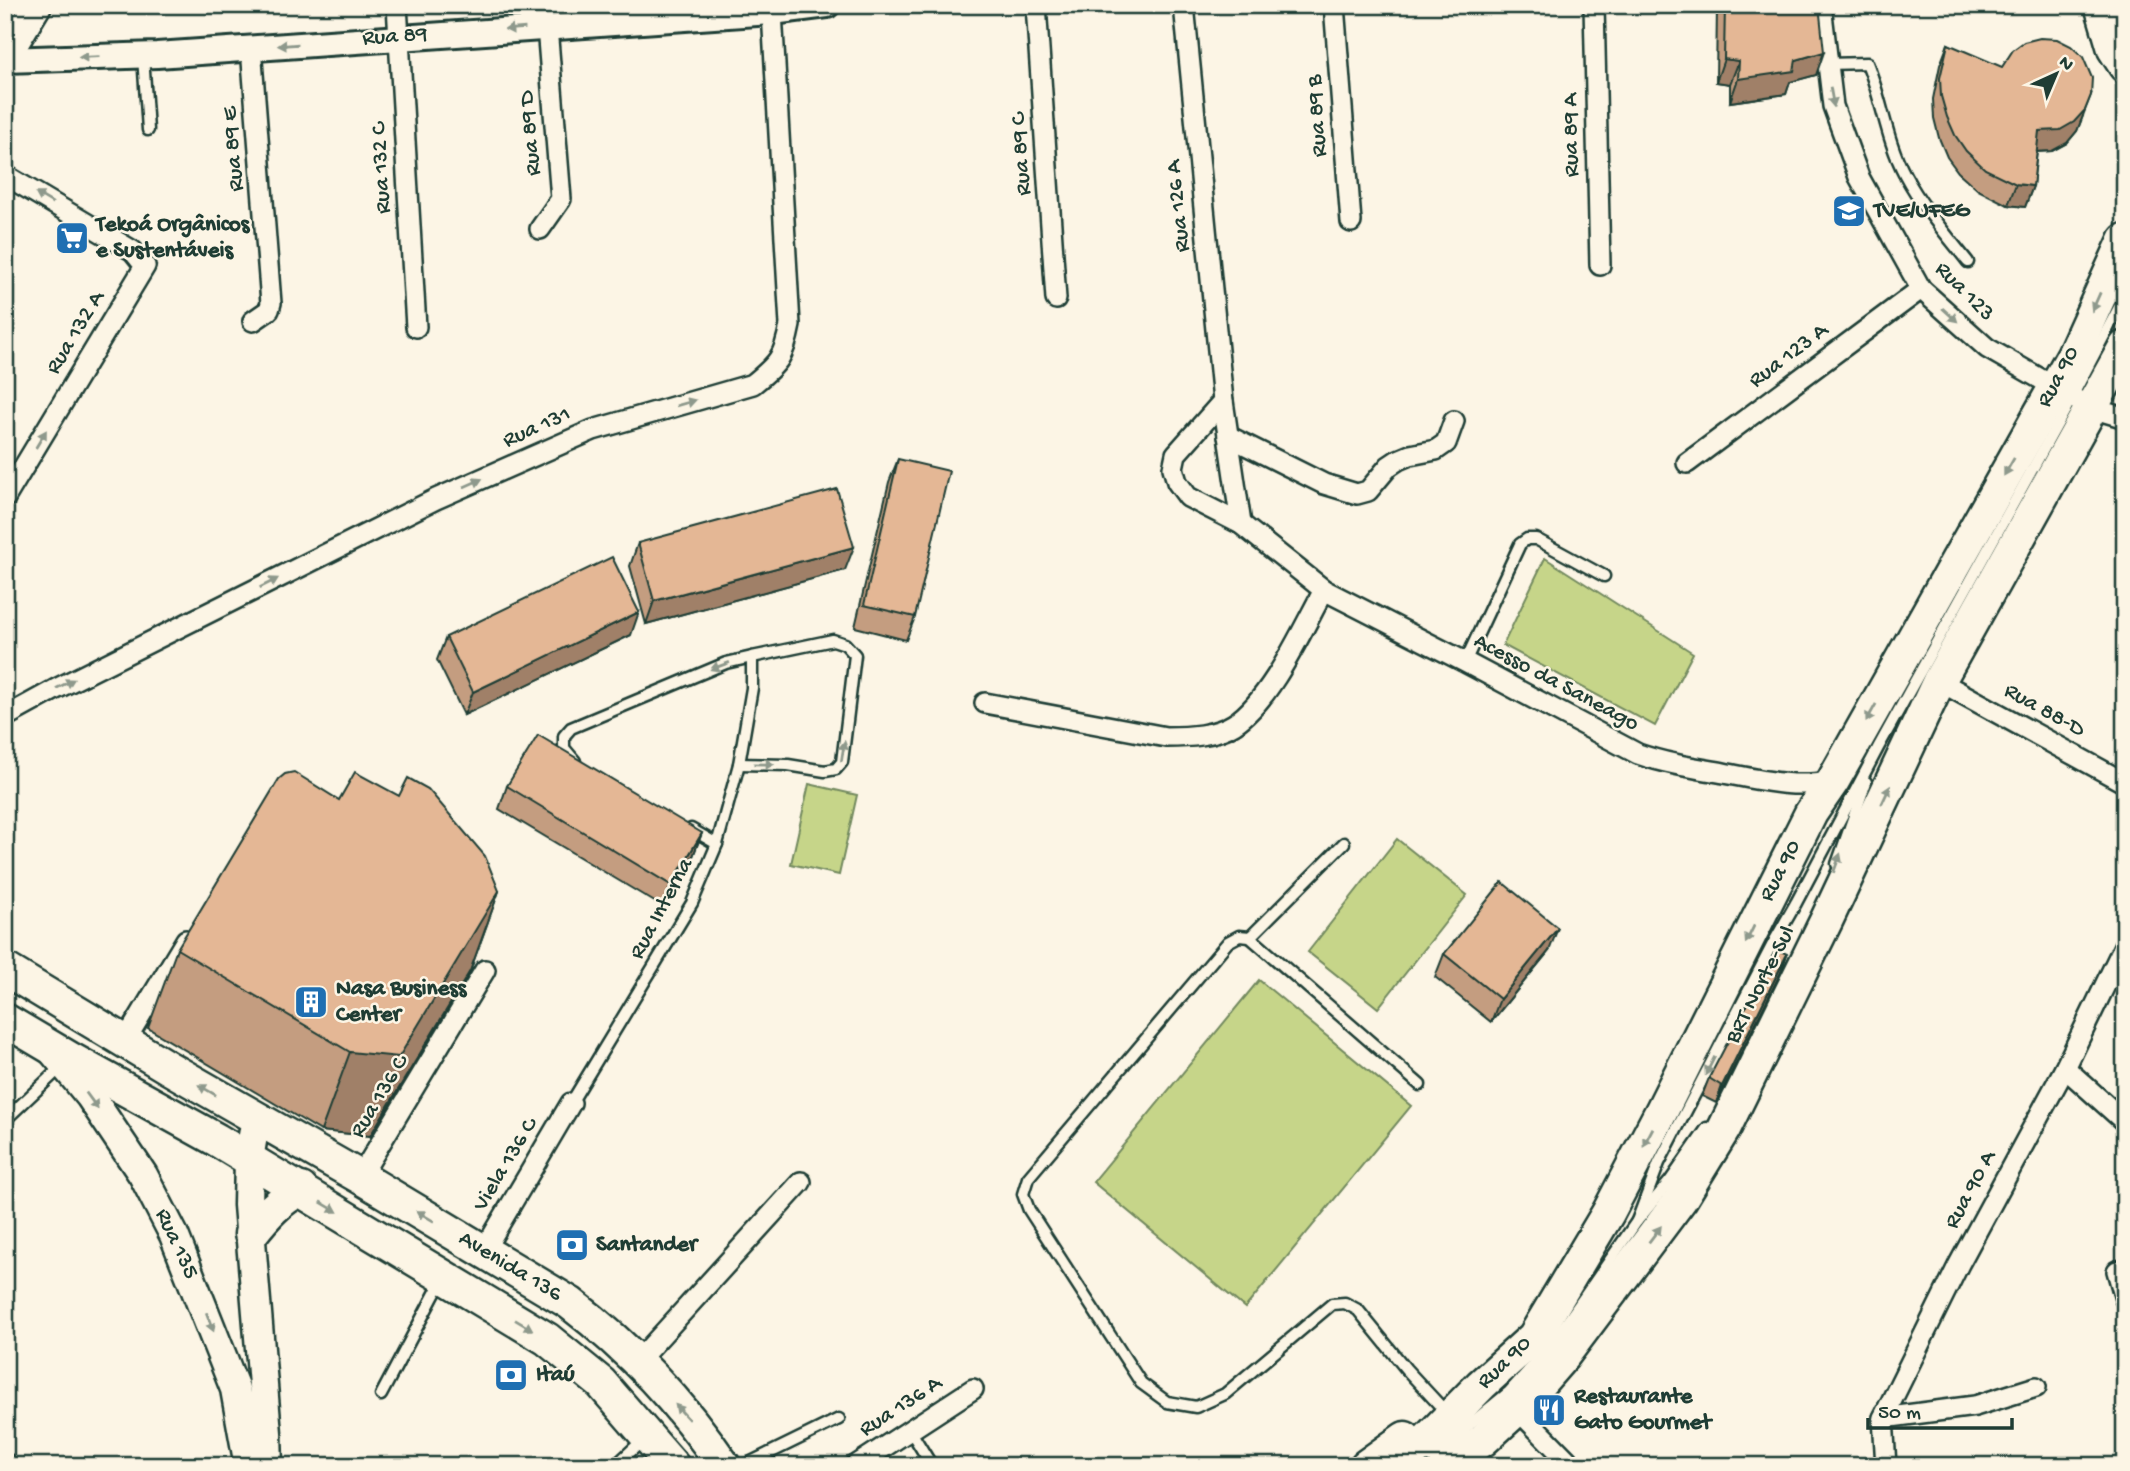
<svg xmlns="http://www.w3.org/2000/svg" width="2130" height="1471" font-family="'Gochi Hand',sans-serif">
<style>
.pitch{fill:#c6d589;stroke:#72895e;stroke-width:2}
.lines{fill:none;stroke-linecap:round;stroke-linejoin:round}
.service-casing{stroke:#1f3d34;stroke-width:15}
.minor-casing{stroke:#1f3d34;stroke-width:24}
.tertiary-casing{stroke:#1f3d34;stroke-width:30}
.secondary-casing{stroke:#1f3d34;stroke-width:33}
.primary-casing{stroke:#1f3d34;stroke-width:37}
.service{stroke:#fcf5e5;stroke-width:10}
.minor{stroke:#fcf5e5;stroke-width:19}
.tertiary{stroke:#fcf5e5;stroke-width:24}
.secondary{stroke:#fcf5e5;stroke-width:28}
.primary{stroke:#fcf5e5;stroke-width:32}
.wall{fill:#c49d80;stroke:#1f3d34;stroke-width:2}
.shaded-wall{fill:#a08068;stroke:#1f3d34;stroke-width:2}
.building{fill:#e4b795;stroke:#1f3d34;stroke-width:2}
.oneway{fill:#8e998c}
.labels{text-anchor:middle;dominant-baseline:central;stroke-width:5;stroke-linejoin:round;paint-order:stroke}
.street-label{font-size:23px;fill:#1f3d34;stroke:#fcf5e5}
.poi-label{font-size:23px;font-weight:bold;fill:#1f3d34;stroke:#fcf5e5;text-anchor:start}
</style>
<rect width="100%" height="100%" fill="#fcf5e5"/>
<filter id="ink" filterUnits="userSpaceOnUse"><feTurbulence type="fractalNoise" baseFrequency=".0143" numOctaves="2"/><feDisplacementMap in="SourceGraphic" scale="14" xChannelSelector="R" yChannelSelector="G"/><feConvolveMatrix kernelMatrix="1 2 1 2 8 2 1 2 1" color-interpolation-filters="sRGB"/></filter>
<g filter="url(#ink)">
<!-- pitch -->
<g class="pitch">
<path d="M1545 558 1693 653 1655 726 1503 645Z"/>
<path d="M809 784 857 795 839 875 791 864Z"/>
<path d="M1397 839 1467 895 1378 1008 1308 952Z"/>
<path d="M1259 980 1411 1106 1245 1308 1093 1182Z"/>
</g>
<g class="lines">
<!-- service casing -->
<g class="service-casing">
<g id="service">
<path d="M2122 5 2125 28"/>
<path d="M143 56 148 130"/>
<path d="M1827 64 1867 63C1882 99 1886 140 1905 175 1922 207 1946 234 1968 262"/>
<path d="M1465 662 1520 544 1527 539H1536L1604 576"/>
<path d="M739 764 788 765 825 771 836 769 842 762 855 655 845 644 833 640 752 657"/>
<path d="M691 829 717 844"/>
<path d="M1344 843 1250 937 1239 936 1228 942 1028 1178 1023 1194 1029 1210 1141 1383 1167 1402 1196 1407 1225 1394 1332 1304 1345 1303 1358 1310 1406 1369 1444 1410"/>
<path d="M1837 864 1866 782"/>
<path d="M1250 937 1420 1085"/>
<path d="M571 1103 692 903 717 844 739 764 752 688V657L726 663 571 728 564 736V748L575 761"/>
<path d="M5 1120 61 1067"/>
<path d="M1637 1221 1659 1163 1775 940 1796 903 1879 746 2064 412 2125 296"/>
<path d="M381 1395 442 1280"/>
<path d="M910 1430 932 1466"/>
<path d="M1430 1457 1509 1392 1549 1348 1637 1221 1670 1181 1707 1128"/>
<path d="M615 1466 645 1438"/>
<path d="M743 1466 839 1419"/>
</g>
</g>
<!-- minor casing -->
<g class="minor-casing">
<g id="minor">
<path d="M397 5 416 327"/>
<path d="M1036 5 1056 299"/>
<path d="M1184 5 1223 401 1241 524"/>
<path d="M1334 5 1351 222"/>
<path d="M1594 5 1600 265"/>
<path d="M1821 5 1833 106 1859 177 1921 289 1987 348 2091 408 2125 418"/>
<path d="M251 48 271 303 269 310 253 321"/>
<path d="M5 175 133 251 145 266 5 498"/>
<path d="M540 229 561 199 547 27"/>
<path d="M1223 401 1176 454 1173 468 1177 482 1188 497 1241 524 1324 590 1465 662 1638 754C1667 764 1695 768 1724 773 1760 780 1796 789 1833 781"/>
<path d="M1228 436 1324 484 1357 494 1368 491 1389 466 1398 460 1410 455 1436 450 1446 443 1454 421"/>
<path d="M1687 463 1921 289"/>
<path d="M1939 681 2125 783"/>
<path d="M985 703 1166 737C1188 737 1215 736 1234 724 1271 700 1302 630 1324 590"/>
<path d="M5 717 56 689 436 499 593 430 753 384C779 363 784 357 790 325L772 12"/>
<path d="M125 1041 186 940"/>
<path d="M2065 1068 2125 1122"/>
<path d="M360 1177 485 970"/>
<path d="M483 1252 571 1103"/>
<path d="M2125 1270 2117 1271 2125 1299"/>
<path d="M637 1362 801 1182"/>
<path d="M1517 1409 1573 1466"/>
<path d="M1883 1418 1975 1406 2036 1387"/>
<path d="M5 1463 6 1466"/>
<path d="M855 1466 973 1389"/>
<path d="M1886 1466 1883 1418 1959 1264 2065 1068 2125 944"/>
</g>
</g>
<!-- tertiary casing -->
<g class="tertiary-casing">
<path id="tertiary" d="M5 60 157 55 772 12 827 5"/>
</g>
<!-- secondary casing -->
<g class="secondary-casing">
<g id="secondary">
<path d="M5 58 37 5"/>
<path d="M51 1049 90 1096 143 1175 174 1235 235 1389 249 1466"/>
<path d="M256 1118 249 1159 248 1205 267 1433 268 1466"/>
</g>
</g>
<!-- primary casing -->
<g class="primary-casing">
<g id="primary">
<path d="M2101 5 2114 49 2125 66"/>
<path d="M5 969 169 1068 360 1177 570 1303C629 1348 682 1404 724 1466"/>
<path d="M5 1020 69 1058 217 1140 547 1339 601 1383 673 1466"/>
<path d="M251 1234C266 1215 279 1200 301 1189"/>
<path d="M1366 1466 1405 1438"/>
<path d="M1394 1466 1422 1445 1481 1385 1534 1337 1608 1213 1662 1110 1811 813 1833 781 2073 355 2125 240"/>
<path d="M1446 1466 1483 1440 1517 1409 1564 1355 1681 1199 1724 1129 1827 919 1939 681 2125 347"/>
</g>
</g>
<!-- service -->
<use href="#service" class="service"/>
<!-- minor -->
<use href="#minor" class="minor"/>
<!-- tertiary -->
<use href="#tertiary" class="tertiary"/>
<!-- secondary -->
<use href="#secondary" class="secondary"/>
<!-- primary -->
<use href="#primary" class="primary"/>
</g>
<!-- wall -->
<g class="wall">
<path d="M1717 5H1819L1816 75 1790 82 1786 94 1730 102V84L1716 82Z"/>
<path d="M1948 44 2083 116 2077 131 2067 143 2052 151 2037 152 2033 186 2025 207 2008 205 1978 190 1958 172 1947 157 1939 138 1934 118 1933 99 1940 65Z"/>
<path d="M898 459 915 617 906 640 855 627 889 482Z"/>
<path d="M638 543 845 570 646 624 630 566Z"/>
<path d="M631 635 464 715 437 660 446 637Z"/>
<path d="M507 786 702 833 693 856 663 907 499 809Z"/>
<path d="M339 800 499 891 470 971 370 1136 321 1131 148 1028 177 949Z"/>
<path d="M1549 951 1491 1022 1435 977 1444 954Z"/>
<path d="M1787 954 1781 972 1716 1103 1702 1096 1709 1078Z"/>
</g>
<!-- shaded-wall -->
<g class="shaded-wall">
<path d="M1824 52 1816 75 1790 82 1786 94 1730 102 1738 79 1796 60Z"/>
<path d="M1724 59 1739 61 1730 84 1716 82Z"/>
<path d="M2091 95 2077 131 2067 143 2052 151 2031 152 2039 131Z"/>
<path d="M2016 184 2033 186 2025 207 2008 205Z"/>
<path d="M854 547 845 570 646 624 654 601Z"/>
<path d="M639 612 631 635 464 715 473 692Z"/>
<path d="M702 833 693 856 663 907 671 885Z"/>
<path d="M499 891 470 971 370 1136 321 1131 350 1052Z"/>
<path d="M1558 928 1549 951 1491 1022 1500 999Z"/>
<path d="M1787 954 1781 972 1716 1103 1722 1086Z"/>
</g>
<!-- building -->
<g class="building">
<path d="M1725 5H1819L1824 52 1796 60 1794 71 1738 79 1739 61 1724 59Z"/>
<path d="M2040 38 2057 39 2071 46 2083 57 2092 78 2091 95 2085 110 2074 122 2060 130 2039 131 2033 186 2016 184 1985 169 1966 151 1955 135 1947 117 1941 96 1940 78 1948 44 2002 67 2013 50 2024 42Z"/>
<path d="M898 459 949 471 915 617 864 605Z"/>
<path d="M837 489 854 547 654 601 638 543Z"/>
<path d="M612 557 639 612 473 692 446 637Z"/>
<path d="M538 735 702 833 671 885 507 786Z"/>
<path d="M294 772 339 800 355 772 399 796 408 778 428 789 485 856 499 891 399 1057 350 1052 177 949 279 779 285 774Z"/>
<path d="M1502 882 1558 928 1500 999 1444 954Z"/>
<path d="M1776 949 1787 954 1722 1086 1709 1078Z"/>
</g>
<!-- one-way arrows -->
<defs><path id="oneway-solid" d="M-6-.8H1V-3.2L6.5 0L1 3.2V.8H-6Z" transform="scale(1.75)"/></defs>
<g class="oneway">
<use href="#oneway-solid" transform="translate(515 29) rotate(176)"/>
<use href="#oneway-solid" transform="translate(288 45) rotate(176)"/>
<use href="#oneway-solid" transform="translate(89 57) rotate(178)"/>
<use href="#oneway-solid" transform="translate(1832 97) rotate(80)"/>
<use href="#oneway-solid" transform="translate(44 198) rotate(-149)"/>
<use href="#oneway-solid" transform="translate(2096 302) rotate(114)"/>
<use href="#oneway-solid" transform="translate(1950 315) rotate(42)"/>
<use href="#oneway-solid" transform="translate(686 403) rotate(-16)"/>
<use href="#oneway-solid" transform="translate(41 439) rotate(-59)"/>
<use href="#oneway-solid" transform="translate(2009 467) rotate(120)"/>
<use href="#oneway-solid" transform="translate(473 483) rotate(-24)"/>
<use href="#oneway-solid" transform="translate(269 583) rotate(-27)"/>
<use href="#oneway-solid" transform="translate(720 666) rotate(160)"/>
<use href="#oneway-solid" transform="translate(65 684) rotate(-27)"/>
<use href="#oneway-solid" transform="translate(1871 713) rotate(119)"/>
<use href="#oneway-solid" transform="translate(843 751) rotate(-81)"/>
<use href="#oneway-solid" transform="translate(764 764) rotate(1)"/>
<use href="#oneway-solid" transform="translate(1886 795) rotate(-65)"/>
<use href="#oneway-solid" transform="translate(1837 863) rotate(-70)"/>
<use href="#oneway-solid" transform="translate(1750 934) rotate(116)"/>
<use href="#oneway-solid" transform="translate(1710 1066) rotate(117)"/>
<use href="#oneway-solid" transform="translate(207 1090) rotate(-150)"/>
<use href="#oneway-solid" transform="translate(92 1101) rotate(54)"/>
<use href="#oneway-solid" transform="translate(1648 1137) rotate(118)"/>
<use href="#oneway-solid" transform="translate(329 1207) rotate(31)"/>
<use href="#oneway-solid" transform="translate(425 1216) rotate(-149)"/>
<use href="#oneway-solid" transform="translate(1655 1234) rotate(-53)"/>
<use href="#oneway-solid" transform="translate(210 1322) rotate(69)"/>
<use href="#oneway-solid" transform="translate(524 1325) rotate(31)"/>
<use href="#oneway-solid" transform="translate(682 1412) rotate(-132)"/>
</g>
</g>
<!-- icons -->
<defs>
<g id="university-square" transform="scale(1.75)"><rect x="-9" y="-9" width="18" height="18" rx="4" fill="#1f6fb2" stroke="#fcf5e5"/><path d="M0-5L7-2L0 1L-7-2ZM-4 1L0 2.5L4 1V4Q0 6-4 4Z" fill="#fff"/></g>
<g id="supermarket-square" transform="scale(1.75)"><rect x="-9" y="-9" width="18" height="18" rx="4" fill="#1f6fb2" stroke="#fcf5e5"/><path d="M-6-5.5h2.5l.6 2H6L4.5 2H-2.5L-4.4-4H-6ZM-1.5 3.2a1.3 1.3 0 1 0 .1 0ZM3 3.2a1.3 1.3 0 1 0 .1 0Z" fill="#fff"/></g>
<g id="building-square" transform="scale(1.75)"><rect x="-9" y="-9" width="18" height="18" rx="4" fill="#1f6fb2" stroke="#fcf5e5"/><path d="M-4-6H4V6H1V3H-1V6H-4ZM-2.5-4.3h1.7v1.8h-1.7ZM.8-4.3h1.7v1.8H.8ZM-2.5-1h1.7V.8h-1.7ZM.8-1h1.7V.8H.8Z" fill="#fff"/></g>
<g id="bank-square" transform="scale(1.75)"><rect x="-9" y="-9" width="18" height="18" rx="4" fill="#1f6fb2" stroke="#fcf5e5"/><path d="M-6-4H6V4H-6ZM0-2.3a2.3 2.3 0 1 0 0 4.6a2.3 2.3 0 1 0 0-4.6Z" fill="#fff"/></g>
<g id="restaurant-square" transform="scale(1.75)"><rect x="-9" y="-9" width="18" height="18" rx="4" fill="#1f6fb2" stroke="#fcf5e5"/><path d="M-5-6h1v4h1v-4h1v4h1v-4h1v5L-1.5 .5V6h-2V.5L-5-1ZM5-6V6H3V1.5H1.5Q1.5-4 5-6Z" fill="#fff"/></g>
</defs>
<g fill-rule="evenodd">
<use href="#university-square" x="1849" y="211"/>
<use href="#supermarket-square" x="72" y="238"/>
<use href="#building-square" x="311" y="1002"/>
<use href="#bank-square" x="572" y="1245"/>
<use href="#bank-square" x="511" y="1375"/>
<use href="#restaurant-square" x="1549" y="1410"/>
</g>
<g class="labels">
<!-- street labels -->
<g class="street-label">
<text transform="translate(395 37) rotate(-4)">Rua 89</text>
<text transform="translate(1318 116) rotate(-94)">Rua 89 B</text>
<text transform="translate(531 133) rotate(-95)">Rua 89 D</text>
<text transform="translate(1572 135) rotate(-91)">Rua 89 A</text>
<text transform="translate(234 149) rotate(-95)">Rua 89 E</text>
<text transform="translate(1022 154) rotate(-94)">Rua 89 C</text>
<text transform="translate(382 168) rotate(-93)">Rua 132 C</text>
<text transform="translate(1179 206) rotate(-96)">Rua 126 A</text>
<text transform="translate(1964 292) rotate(45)">Rua 123</text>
<text transform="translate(76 333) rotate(-59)">Rua 132 A</text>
<text transform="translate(1789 356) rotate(-37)">Rua 123 A</text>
<text transform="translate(2059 377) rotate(-62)">Rua 90</text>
<text transform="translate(537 428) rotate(-24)">Rua 131</text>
<text transform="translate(1556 683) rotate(28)">Acesso da Saneago</text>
<text transform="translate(2044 711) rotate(29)">Rua 88-D</text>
<text transform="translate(1781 871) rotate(-63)">Rua 90</text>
<text transform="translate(662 909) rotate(-62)">Rua Interna</text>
<text transform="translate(1761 985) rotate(-63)">BRT Norte-Sul</text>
<text transform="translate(380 1097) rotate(-59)">Rua 136 C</text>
<text transform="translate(506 1165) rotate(-59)">Viela 136 C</text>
<text transform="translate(1971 1190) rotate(-62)">Rua 90 A</text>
<text transform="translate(176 1244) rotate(65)">Rua 135</text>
<text transform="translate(510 1267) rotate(31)">Avenida 136</text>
<text transform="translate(1505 1363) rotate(-44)">Rua 90</text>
<text transform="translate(901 1407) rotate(-33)">Rua 136 A</text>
</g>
<!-- poi labels -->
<g class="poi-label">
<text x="1874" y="211">TVE/UFEG</text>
<text x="96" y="225">Tekoá Orgânicos<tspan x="96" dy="26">e Sustentáveis</tspan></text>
<text x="336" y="989">Nasa Business<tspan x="336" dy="26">Center</tspan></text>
<text x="596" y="1245">Santander</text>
<text x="536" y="1375">Itaú</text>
<text x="1574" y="1397">Restaurante<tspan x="1574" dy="26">Gato Gourmet</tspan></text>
</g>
</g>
<!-- margin -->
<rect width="2130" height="1471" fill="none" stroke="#fcf5e5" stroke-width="28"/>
<rect x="14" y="14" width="2102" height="1443" fill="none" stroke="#1f3d34" stroke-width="2.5" filter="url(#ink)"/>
<!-- north arrow -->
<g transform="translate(2056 74) rotate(44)" stroke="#fcf5e5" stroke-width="5" paint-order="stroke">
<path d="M0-5L12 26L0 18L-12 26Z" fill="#1f3d34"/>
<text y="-10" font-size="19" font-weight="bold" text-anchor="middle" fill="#1f3d34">N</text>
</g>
<!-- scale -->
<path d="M1868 1418v10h144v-10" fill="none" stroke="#1f3d34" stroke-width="3.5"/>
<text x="1878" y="1418" font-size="21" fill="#1f3d34" stroke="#fcf5e5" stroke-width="5" paint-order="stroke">50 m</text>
</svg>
